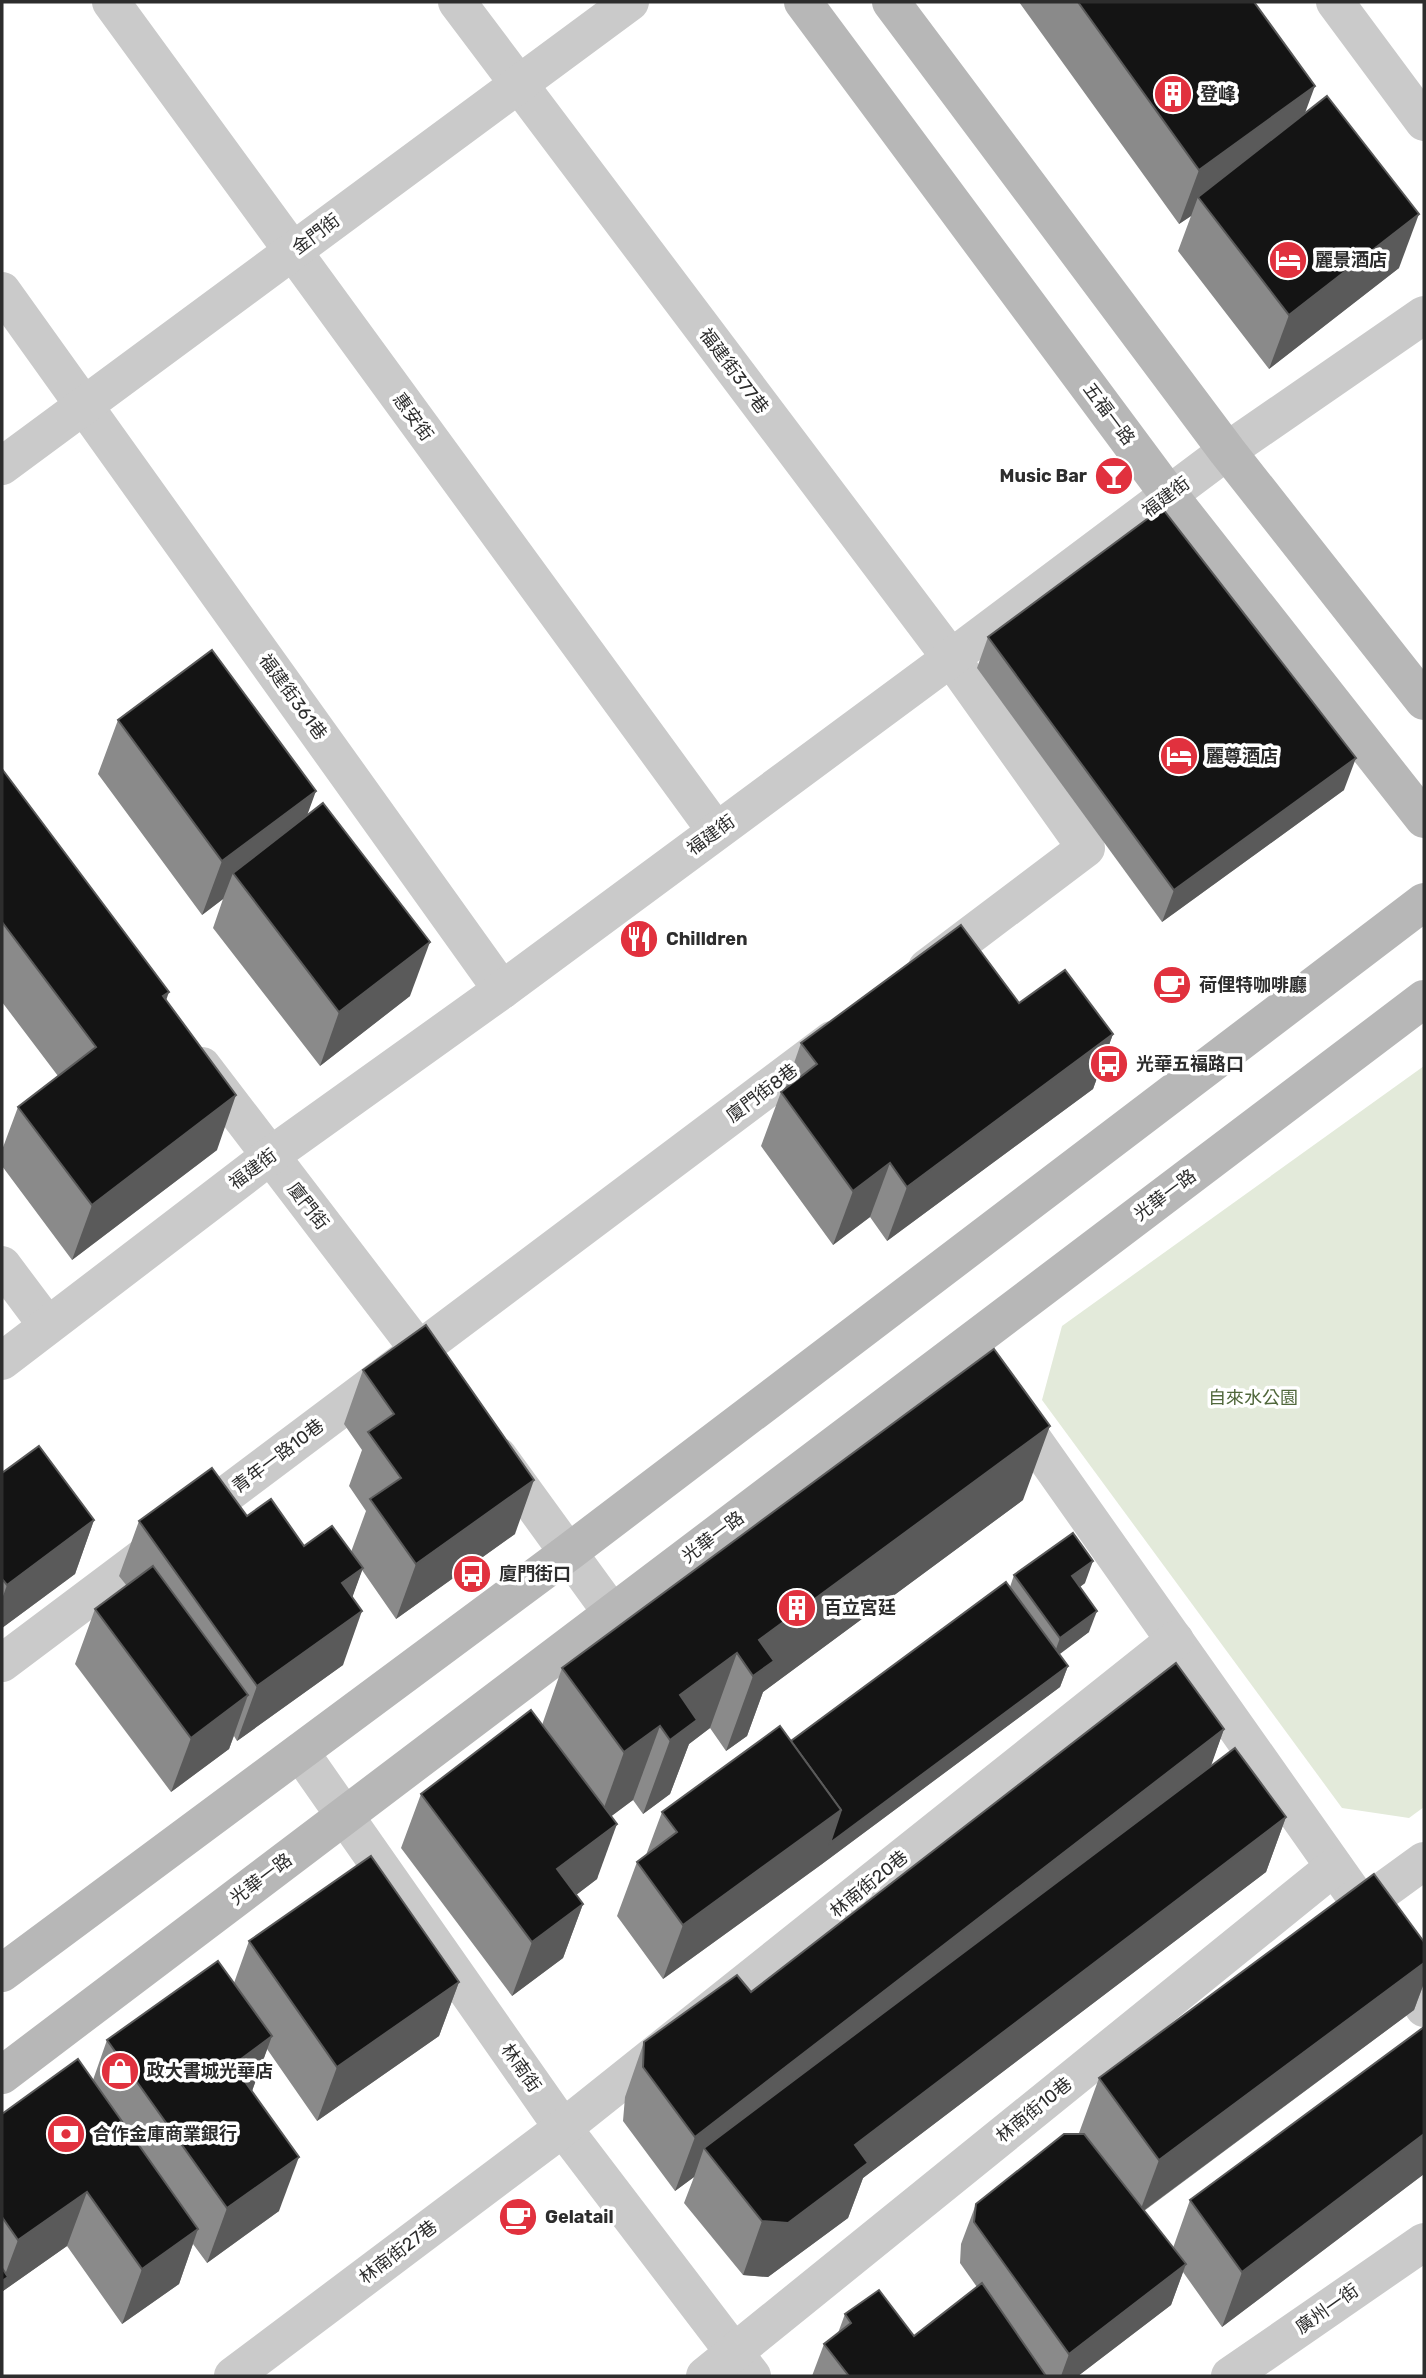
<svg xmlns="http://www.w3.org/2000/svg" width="1426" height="2378" font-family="Rubik,'Noto Sans TC',sans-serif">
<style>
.green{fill:#e3eada}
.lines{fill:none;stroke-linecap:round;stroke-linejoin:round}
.street{stroke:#cacaca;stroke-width:38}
.secondary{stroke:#b7b7b7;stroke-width:38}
.wall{fill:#8a8a8a}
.shaded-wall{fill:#5a5a5a}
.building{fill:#141414;stroke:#5a5a5a;stroke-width:2}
.labels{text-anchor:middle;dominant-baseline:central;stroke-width:7;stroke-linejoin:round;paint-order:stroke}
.poi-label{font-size:18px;font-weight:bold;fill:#2d2d2d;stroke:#fff;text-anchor:start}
.street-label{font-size:18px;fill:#2d2d2d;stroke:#fff}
.park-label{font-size:18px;fill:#50673b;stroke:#fff}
</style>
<rect width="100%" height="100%" fill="#fff"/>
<!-- green -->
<path class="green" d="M1424 1066V1807L1409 1818 1342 1808 1042 1400 1062 1326Z"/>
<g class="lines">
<!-- street -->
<g class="street">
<path d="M111 2 716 831"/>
<path d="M457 2 951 658 1086 848 927 968"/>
<path d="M1335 2 1424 122"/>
<path d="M2 291 502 990"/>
<path d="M2 466 630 2"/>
<path d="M202 1066 435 1371"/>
<path d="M2 1265 47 1325"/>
<path d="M2 1361 270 1156 502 990 951 658 1227 451 1424 315"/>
<path d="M1010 1407 1362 1906 1424 2008"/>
<path d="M498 1456 612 1613"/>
<path d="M2 1663 832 1040"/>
<path d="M300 1752 563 2128 752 2376"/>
<path d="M1362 1906 1424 1861"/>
<path d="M233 2376 563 2128 1175 1640"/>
<path d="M705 2376 1334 1867"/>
<path d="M1230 2376 1424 2242"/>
</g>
<!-- secondary -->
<g class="secondary">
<path d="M803 2 1169 495 1424 819"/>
<path d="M891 2 1227 451 1424 701"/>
<path d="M2 1973 569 1552 1424 902"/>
<path d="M2 2075 1424 999"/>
</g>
</g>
<!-- wall -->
<g class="wall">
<path d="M1019 2H1254L1304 114 1399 268 1269 369 1178 251 1191 216 1179 224Z"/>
<path d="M988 637 1344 790 1162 922 977 668Z"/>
<path d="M118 720 307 816 410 996 320 1066 213 928 223 899 202 915 98 774Z"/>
<path d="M2 769 166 1001 217 1150 72 1260 2 1166V1150L18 1107 58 1076 2 1002Z"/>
<path d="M1019 1003 1113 1034 1093 1089 887 1241 870 1217 833 1245 761 1146 781 1092 785 1089 801 1043Z"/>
<path d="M363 1370 515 1534 396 1619 362 1570 352 1597 343 1665 237 1741 234 1736 229 1749 171 1792 75 1664 95 1609 127 1586 119 1576 139 1521 247 1516 304 1546 351 1552 366 1511 349 1486 362 1450 344 1424Z"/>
<path d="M2 1473 94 1520 75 1574 2 1628Z"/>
<path d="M1023 1500 763 1692 747 1736 726 1751 710 1728 689 1744 670 1794 643 1814 633 1800 611 1816 597 1879 576 1895 583 1904 563 1958 512 1996 401 1848 421 1794 542 1725 562 1668Z"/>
<path d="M1014 1575 1085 1583 1080 1587 1089 1632 1059 1654 1068 1666 1060 1687 822 1864 663 1979 617 1916 637 1862 646 1855 662 1812 791 1741 1010 1587Z"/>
<path d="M1224 1729 1210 1767 1286 1817 1266 1872 863 2178 848 2218 768 2277 743 2275 684 2203 694 2177 675 2191 623 2121 625 2097 644 2042 751 1992Z"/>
<path d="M249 1941 459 1982 439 2036 317 2121 267 2049 252 2091 279 2211 207 2263 193 2244 179 2284 122 2324 67 2246 3 2291 2 2294V2114L93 2080 107 2040 234 1983Z"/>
<path d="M1424 1942V1983L1414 2010 1144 2211 1173 2248 1190 2200 1424 2027V2174L1222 2327 1183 2272 1171 2305 1078 2376H812L824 2344 838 2333 845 2314 914 2336 977 2287 960 2263 961 2244 976 2204 1080 2134 1079 2133 1099 2078Z"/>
</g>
<!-- shaded-wall -->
<g class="shaded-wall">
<path d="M1315 86 1295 140 1198 197 1191 216 1179 224 1199 170Z"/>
<path d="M1419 214 1399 268 1269 369 1289 315Z"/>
<path d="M1356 758 1344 790 1162 922 1174 890Z"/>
<path d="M316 791 296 846 233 873 223 899 202 915 222 861Z"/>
<path d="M430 942 410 996 320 1066 339 1012Z"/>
<path d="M169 992 150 1046 163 996Z"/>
<path d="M1113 1034 1093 1089 887 1241 907 1187Z"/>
<path d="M236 1095 217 1150 72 1260 92 1205Z"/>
<path d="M890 1163 870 1217 833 1245 853 1191Z"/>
<path d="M1050 1426 1023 1500 763 1692 747 1736 726 1751 753 1676 759 1640Z"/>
<path d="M534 1480 515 1534 396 1619 416 1564Z"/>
<path d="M94 1520 75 1574 2 1628V1599L7 1585Z"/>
<path d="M1093 1561 1085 1583 1065 1598 1072 1576Z"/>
<path d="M363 1568 343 1623 342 1583Z"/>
<path d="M362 1611 343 1665 237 1741 257 1686Z"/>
<path d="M1097 1611 1089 1632 1052 1660 1060 1638Z"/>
<path d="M737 1653 710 1728 689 1744 670 1794 643 1814 670 1740 680 1695Z"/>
<path d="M1068 1666 1060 1687 822 1864 663 1979 683 1925 841 1810Z"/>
<path d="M248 1695 229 1749 171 1792 191 1738Z"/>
<path d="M660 1726 633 1800 597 1827 624 1752Z"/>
<path d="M1224 1729 1205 1783 704 2148 694 2177 675 2191 695 2137Z"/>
<path d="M1286 1817 1266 1872 863 2178 848 2218 768 2277 743 2275 762 2221 855 2145Z"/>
<path d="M617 1824 597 1879 538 1924 557 1869Z"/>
<path d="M583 1904 563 1958 512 1996 532 1942Z"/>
<path d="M1424 1963V1983L1414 2010 1139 2214 1159 2160Z"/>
<path d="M459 1982 439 2036 317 2121 337 2067Z"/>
<path d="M272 2036 252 2091 233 2065Z"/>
<path d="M1424 2134V2174L1222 2327 1242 2272Z"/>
<path d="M299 2157 279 2211 207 2263 227 2208Z"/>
<path d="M87 2192 67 2246 3 2291 2 2294V2281L3 2280 18 2240Z"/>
<path d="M198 2229 179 2284 122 2324 142 2269Z"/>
<path d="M1186 2264 1171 2305 1078 2376H1061L1069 2354Z"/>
</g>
<!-- building -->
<g class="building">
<path d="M1078 2H1254L1315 86 1199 170Z"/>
<path d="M1327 96 1419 214 1289 315 1198 197Z"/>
<path d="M1162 508 1356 758 1174 890 988 637Z"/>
<path d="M212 650 316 791 222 861 118 720Z"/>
<path d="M2 769 169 992 163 996 236 1095 92 1205 18 1107 96 1047 2 922Z"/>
<path d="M323 803 430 942 339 1012 233 873Z"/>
<path d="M961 925 1019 1003 1065 970 1113 1034 907 1187 890 1163 853 1191 781 1092 817 1064 801 1043Z"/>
<path d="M426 1325 534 1480 416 1564 370 1499 401 1478 368 1432 394 1414 363 1370Z"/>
<path d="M994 1349 1050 1426 759 1640 774 1661 753 1676 737 1653 680 1695 697 1720 670 1740 660 1726 624 1752 562 1668Z"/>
<path d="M39 1446 94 1520 7 1585 2 1579V1473Z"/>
<path d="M212 1468 247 1516 271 1499 304 1546 332 1526 363 1568 342 1583 362 1611 257 1686 139 1521Z"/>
<path d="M1073 1533 1093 1561 1072 1576 1097 1611 1060 1638 1014 1575Z"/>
<path d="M153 1566 248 1695 191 1738 95 1609Z"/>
<path d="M1006 1582 1068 1666 830 1843 841 1810 791 1741Z"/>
<path d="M1176 1663 1224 1729 695 2137 643 2067 644 2042 737 1975 751 1992Z"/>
<path d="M531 1710 617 1824 557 1869 583 1904 532 1942 421 1794Z"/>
<path d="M780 1726 841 1810 683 1925 637 1862 677 1832 662 1812Z"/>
<path d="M1235 1748 1286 1817 855 2145 868 2163 788 2223 762 2221 704 2148Z"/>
<path d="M371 1856 459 1982 337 2067 249 1941Z"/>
<path d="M1374 1874 1424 1942V1963L1159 2160 1099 2078Z"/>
<path d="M218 1961 272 2036 233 2065 299 2157 227 2208 107 2040Z"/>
<path d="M1424 2027V2134L1242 2272 1190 2200Z"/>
<path d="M78 2059 198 2229 142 2269 87 2192 18 2240 2 2217V2114Z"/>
<path d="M1064 2134H1084L1186 2264 1069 2354 974 2222 976 2204Z"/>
<path d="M2 2268 8 2277 2 2281Z"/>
<path d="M982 2283 1046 2376H849L824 2344 851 2323 845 2314 879 2290 914 2336Z"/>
</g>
<!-- icons -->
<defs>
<g id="building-disc" transform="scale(2.0125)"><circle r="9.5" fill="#e1313e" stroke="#fff"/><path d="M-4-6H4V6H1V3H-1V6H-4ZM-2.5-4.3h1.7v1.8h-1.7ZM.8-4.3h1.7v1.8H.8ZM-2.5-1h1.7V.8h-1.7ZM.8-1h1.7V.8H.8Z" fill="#fff"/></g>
<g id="hotel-disc" transform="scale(2.0125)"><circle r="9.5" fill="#e1313e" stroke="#fff"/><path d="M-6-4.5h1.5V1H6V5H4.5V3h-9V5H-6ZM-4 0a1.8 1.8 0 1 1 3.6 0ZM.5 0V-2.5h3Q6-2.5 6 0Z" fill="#fff"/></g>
<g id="bar-disc" transform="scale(2.0125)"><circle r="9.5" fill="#e1313e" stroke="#fff"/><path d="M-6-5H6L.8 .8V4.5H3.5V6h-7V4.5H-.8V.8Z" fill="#fff"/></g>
<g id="restaurant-disc" transform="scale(2.0125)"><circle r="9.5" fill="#e1313e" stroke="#fff"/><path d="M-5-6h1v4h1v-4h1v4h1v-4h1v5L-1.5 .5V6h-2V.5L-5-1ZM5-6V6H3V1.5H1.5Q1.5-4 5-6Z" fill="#fff"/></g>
<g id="cafe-disc" transform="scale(2.0125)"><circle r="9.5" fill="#e1313e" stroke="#fff"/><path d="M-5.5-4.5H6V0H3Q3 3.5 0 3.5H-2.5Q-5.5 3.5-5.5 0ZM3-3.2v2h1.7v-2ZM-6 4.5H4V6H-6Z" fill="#fff"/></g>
<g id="bus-disc" transform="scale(2.0125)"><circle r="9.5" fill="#e1313e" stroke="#fff"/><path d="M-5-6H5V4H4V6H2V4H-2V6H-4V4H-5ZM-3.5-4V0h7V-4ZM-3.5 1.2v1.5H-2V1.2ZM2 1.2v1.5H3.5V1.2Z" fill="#fff"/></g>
<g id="shop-disc" transform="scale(2.0125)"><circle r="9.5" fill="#e1313e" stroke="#fff"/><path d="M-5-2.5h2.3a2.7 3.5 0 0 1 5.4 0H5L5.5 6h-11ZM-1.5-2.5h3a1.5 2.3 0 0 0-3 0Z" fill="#fff"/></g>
<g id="bank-disc" transform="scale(2.0125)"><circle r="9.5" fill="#e1313e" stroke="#fff"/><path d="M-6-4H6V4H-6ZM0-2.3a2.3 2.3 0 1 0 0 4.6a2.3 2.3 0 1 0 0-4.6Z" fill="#fff"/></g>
</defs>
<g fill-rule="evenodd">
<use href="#building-disc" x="1173" y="94"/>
<use href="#hotel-disc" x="1288" y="260"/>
<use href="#bar-disc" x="1114" y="476"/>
<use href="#hotel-disc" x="1179" y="756"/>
<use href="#restaurant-disc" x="639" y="939"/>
<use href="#cafe-disc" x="1172" y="985"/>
<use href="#bus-disc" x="1109" y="1064"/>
<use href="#bus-disc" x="472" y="1574"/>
<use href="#building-disc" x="797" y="1608"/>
<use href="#shop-disc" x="120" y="2071"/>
<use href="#bank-disc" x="66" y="2134"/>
<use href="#cafe-disc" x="518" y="2217"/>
</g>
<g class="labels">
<!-- poi labels -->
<g class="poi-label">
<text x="1200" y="94">登峰</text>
<text x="1315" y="260">麗景酒店</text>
<text x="1087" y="476" text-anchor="end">Music Bar</text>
<text x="1206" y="756">麗尊酒店</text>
<text x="666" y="939">Chilldren</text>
<text x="1199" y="985">荷俚特咖啡廳</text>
<text x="1136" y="1064">光華五福路口</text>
<text x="499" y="1574">廈門街口</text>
<text x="824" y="1608">百立宮廷</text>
<text x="147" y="2071">政大書城光華店</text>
<text x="93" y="2134">合作金庫商業銀行</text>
<text x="545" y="2217">Gelatail</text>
</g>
<!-- street labels -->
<g class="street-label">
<text transform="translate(316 234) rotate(-37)">金門街</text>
<text transform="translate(734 371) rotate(53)">福建街377巷</text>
<text transform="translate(1109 414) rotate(53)">五福一路</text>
<text transform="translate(413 417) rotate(54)">惠安街</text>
<text transform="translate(1166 497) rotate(-37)">福建街</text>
<text transform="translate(293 697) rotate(54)">福建街361巷</text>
<text transform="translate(711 835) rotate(-36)">福建街</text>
<text transform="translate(762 1093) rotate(-37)">廈門街8巷</text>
<text transform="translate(253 1169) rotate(-37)">福建街</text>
<text transform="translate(1165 1195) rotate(-37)">光華一路</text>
<text transform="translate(308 1206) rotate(52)">廈門街</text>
<text transform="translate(278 1456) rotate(-37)">青年一路10巷</text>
<text transform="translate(713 1537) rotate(-37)">光華一路</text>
<text transform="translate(261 1879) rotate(-37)">光華一路</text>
<text transform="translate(869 1884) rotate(-39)">林南街20巷</text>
<text transform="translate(521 2068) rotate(55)">林南街</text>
<text transform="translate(1034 2110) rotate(-39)">林南街10巷</text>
<text transform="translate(398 2252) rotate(-37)">林南街27巷</text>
<text transform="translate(1327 2309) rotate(-35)">廣州一街</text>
</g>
<!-- park labels -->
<g class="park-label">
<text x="1253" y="1398">自來水公園</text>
</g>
</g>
<!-- border -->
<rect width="1426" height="2378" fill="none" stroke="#2d2d2d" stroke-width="7"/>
</svg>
